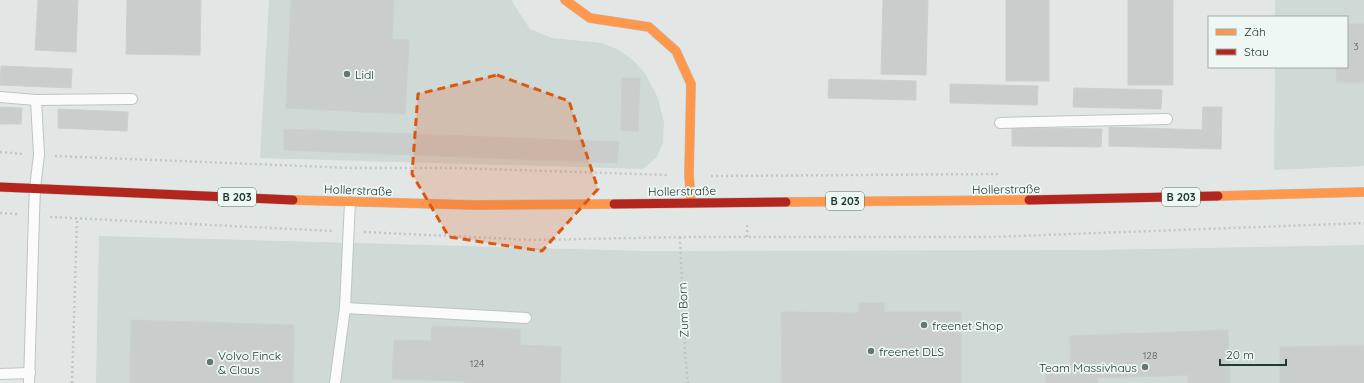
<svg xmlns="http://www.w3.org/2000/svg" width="1364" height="383" font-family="Quicksand,sans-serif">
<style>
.built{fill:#cfd9d6}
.building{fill:#c9cecd;stroke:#cad0cf}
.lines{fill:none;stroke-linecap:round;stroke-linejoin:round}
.lane-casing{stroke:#bfc4c3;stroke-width:12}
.slow-casing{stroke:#bec5c3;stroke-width:10}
.jam-casing{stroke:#bec5c3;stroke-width:10}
.path{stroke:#bfc8c6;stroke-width:2.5;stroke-dasharray:2 3;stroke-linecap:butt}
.lane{stroke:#fbfbfb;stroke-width:10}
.slow{stroke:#ff974d;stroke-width:9}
.jam{stroke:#b3261e;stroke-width:9}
.marked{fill:#de570e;fill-opacity:0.2;stroke:#de570e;stroke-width:3;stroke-dasharray:8 5;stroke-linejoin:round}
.poi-dot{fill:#647774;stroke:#eff7f4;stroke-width:1.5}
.labels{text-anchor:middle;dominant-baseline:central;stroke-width:3.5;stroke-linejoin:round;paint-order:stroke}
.number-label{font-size:10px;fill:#4b605c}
.shield{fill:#eff7f4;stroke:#5e736f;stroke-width:1}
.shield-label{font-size:11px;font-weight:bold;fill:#203a36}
.poi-label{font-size:12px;fill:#203a36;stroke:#eff7f4;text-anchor:start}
.street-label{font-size:12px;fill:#203a36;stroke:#eff7f4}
</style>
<rect width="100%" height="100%" fill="#e2e7e6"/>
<!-- built -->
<g class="built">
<path d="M269 0H511L530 29 552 38 602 43 619 50 634 61 646 75 658 98 664 123 663 143 656 158 643 169 260 158Z"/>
<path d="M1275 0H1364V166L1274 170 1275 67H1347V17H1275Z"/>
<path d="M99 236 646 251 1097 250 1364 245V383H96Z"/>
</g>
<!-- building -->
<g class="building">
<path d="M38 0H78L76 52 35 50Z"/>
<path d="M127 0H201L200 55 126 54Z"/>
<path d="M291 0H394L392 39 409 40 405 114 286 108Z"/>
<path d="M883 0H928L926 75 881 74Z"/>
<rect x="1006" y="0" width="43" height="81"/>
<rect x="1128" y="0" width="45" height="85"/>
<path d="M1347 24H1364V82H1337L1336 67H1347Z"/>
<path d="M1 66 72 69 71 88 0 85Z"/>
<path d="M622 78H640L638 131 621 130Z"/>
<path d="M829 79 916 81V100L828 98Z"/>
<path d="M950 84 1038 86 1037 105 950 103Z"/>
<path d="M1074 88 1162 90 1161 109 1073 107Z"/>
<path d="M0 107 22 108 21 124H0Z"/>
<path d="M1203 107H1222L1221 149 1109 146V127L1202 130Z"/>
<path d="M58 109 128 112 127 131 58 128Z"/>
<path d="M1012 128 1102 129 1101 147 1012 146Z"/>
<path d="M284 129 619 142 617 163 284 150Z"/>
<path d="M859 303H884V312H961V383H782L781 312 859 313Z"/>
<path d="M131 320 294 325 293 383H130Z"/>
<path d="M432 326 520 329V345L561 347 560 383H464L465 381 392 379 394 340 431 341Z"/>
<path d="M1228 330 1230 383H1188V375L1097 378 1098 383H1046V374L1071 373 1070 336Z"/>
<path d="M1364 346V383H1280V347Z"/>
</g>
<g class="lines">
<!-- lane casing -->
<g class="lane-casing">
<g id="lane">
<path d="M0 97 36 100"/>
<path d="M1000 123 1167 119"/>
<path d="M345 308 526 318"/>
<path d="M0 374 30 373"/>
<path d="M29 383 34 215 35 188 39 155 36 100 132 99"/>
<path d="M335 383 345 308 350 202"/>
</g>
</g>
<!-- slow casing -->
<g class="slow-casing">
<g id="slow">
<path d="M565 0 590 18 649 27 676 51 691 84 689 175 691 203"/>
<path d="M1218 196 1364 192"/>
<path d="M293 200 474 205 614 204"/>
<path d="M786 202 1029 200"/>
</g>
</g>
<!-- jam casing -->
<g class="jam-casing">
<g id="jam">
<path d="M0 187 293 200"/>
<path d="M1029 200 1218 196"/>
<path d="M614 204 786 202"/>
</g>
</g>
<!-- path -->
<g class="path">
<path d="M0 152 24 154"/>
<path d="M55 156 352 168H455L668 175"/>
<path d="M711 176 998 174"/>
<path d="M0 213 17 214"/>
<path d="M50 217 333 231"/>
<path d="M364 232 534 240 680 237H992L1364 223"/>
<path d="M680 237 685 353 688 383"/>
<path d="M747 237V224"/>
<path d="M72 383 77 218"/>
</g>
<!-- lane -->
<use href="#lane" class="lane"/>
<!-- slow -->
<use href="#slow" class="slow"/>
<!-- jam -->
<use href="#jam" class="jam"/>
</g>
<!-- marked area -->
<path class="marked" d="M497 75 569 101 598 189 542 251 449 237 412 174 418 94Z"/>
<!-- markers -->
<g class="poi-dot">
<circle cx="347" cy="74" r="4"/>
<circle cx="924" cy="325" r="4"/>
<circle cx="871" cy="351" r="4"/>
<circle cx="210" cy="362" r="4"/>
<circle cx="1145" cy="367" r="4"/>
</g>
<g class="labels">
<!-- number labels -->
<g class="number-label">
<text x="1356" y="46">3</text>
<text x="1150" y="355">128</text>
<text x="477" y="363">124</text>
</g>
<!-- shield labels -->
<g class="shield">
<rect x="218" y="188" width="38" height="18" rx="3"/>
<rect x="1162" y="188" width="38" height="18" rx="3"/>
<rect x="826" y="192" width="38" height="18" rx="3"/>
</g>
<g class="shield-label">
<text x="237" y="197">B 203</text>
<text x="1181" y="197">B 203</text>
<text x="845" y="201">B 203</text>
</g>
<!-- poi labels -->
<g class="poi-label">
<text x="355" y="74">Lidl</text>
<text x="932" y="325">freenet Shop</text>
<text x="879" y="351">freenet DLS</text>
<text x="218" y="355">Volvo Finck<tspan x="218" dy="14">&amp; Claus</tspan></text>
<text x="1137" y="367" text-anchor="end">Team Massivhaus</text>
</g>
<!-- street labels -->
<g class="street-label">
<text transform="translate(1006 189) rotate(-1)">Hollerstraße</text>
<text transform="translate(358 190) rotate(2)">Hollerstraße</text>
<text transform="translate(682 191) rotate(-1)">Hollerstraße</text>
<text transform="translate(683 310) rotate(-92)">Zum Born</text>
</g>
</g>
<!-- legend -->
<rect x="1208" y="16" width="140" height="52" fill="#eff7f4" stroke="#9caba8"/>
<rect x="1216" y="29" width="20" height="6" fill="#ff974d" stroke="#9caba8"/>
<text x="1244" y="36" font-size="12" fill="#203a36">Zäh</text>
<rect x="1216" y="49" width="20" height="6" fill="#b3261e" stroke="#9caba8"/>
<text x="1244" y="56" font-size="12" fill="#203a36">Stau</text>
<!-- scale -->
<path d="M1220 359v6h66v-6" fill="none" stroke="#203a36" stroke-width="2"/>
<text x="1226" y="359" font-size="12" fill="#203a36" stroke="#eff7f4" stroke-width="3" paint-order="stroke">20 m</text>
</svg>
